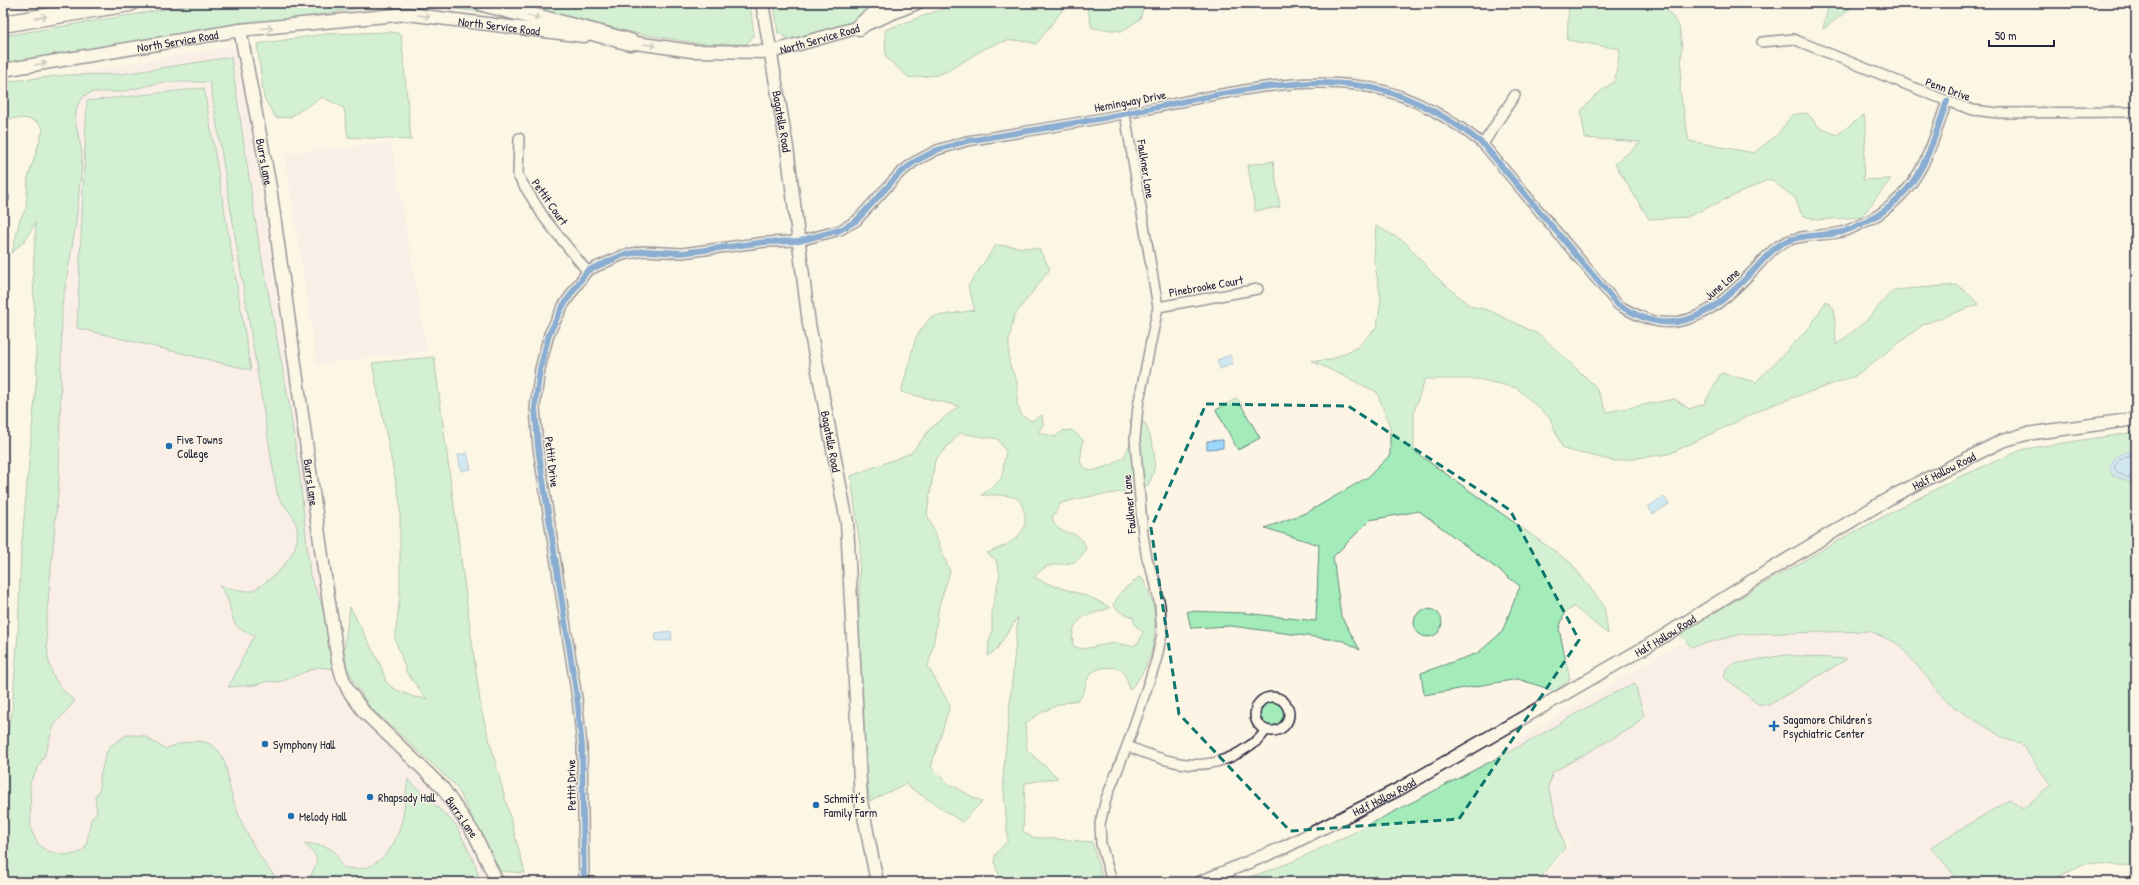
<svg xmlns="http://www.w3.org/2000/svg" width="2139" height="885" font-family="'Patrick Hand',sans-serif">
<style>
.built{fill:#f7e6e7}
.green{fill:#a3ecba;stroke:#62877a}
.water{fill:#9fd8ff;stroke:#6d8fb1}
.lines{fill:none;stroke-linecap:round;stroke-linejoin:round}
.shore{stroke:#546b89;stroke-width:1}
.street-casing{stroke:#22223b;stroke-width:12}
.secondary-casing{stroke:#22223b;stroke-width:15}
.highway-casing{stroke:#22223b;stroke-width:19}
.street{stroke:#fcf5e5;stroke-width:9}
.secondary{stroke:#fcf5e5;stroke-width:12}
.highway{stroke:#fcf5e5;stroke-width:16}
.cycleway-casing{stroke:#fcf5e5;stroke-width:8}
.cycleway{stroke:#0057b8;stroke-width:6}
.oneway{stroke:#9a9698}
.marked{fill:none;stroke:#0f766e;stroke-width:3;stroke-dasharray:8 5;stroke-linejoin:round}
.poi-dot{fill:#1f6fb2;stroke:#fcf5e5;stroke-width:1.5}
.labels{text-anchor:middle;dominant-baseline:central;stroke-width:3;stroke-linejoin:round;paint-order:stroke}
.street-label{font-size:12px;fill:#22223b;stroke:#fcf5e5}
.poi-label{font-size:12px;fill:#22223b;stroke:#fcf5e5;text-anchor:start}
</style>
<rect width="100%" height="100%" fill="#fcf5e5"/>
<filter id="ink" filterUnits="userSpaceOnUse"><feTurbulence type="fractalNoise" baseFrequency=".025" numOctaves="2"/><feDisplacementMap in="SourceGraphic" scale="8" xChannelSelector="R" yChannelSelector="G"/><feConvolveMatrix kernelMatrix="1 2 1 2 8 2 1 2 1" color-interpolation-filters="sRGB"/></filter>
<g filter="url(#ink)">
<!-- built -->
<g class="built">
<path d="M238 45 332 661 343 693 367 727 428 781 453 812 474 847 492 882H3L43 517 33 275 67 75Z"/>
<path d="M391 143 427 351 317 364 285 154Z"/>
<path d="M1870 532 1993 706 2092 841 2014 882H1526L1552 870 1571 845 1507 746Z"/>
</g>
<!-- green -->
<g class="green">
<path d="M204 3H464L514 16 448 8 367 7 3 65V36Z"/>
<path d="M515 3H750L754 35 747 44H703L635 33Z"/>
<path d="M774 3H884L864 19 836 29 791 40 778 33Z"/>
<path d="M959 3H1068L1036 44C995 31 977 57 943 73 934 77 919 76 909 78L886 57 885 30Z"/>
<path d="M1086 3H1145L1140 19 1122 31 1092 28Z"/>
<path d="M1569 3H1662L1679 26 1682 47 1680 91 1689 141 1754 153 1778 134 1792 115 1807 113 1820 128 1837 135 1864 115 1866 128 1863 180 1891 179 1861 217 1817 220 1802 215 1795 198 1770 179 1687 217 1649 219 1615 164 1641 142 1585 138 1581 111 1595 96 1615 81 1620 49 1567 40Z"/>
<path d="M1829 3H1855L1846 12 1823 29Z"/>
<path d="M392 32 401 34 411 140 348 137 344 108 322 97 290 117 276 118 264 98 257 44 326 34Z"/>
<path d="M231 57 258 238 288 398 300 477 310 575 324 611 334 669 318 667 280 682 269 681 255 685 228 687C239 671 243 651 255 636 221 626 239 607 219 586 226 587 246 592 252 591 254 590 258 587 260 586 279 574 304 549 296 524 292 511 281 505 277 493L210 82H163L121 92H93L84 96 77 106 75 119 82 154 81 173 76 223 62 306 59 480 46 625C48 660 46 678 75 701L54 725 45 754 30 783 31 830 38 844 47 851 65 855 76 854 84 850 87 842 91 819 97 812 95 796 100 789 99 781 106 754 110 746 127 735H134L144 736 165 749C178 744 196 737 210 744 229 754 226 778 232 796 239 820 256 855 273 874 276 878 284 880 289 882H3V756L12 711 18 633 21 551 37 375 33 275 36 222 25 240 12 253 20 219 26 209 28 178 43 130C40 116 14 117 3 120V82L67 75 123 74Z"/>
<path d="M204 88 251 370 77 328 87 101Z"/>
<path d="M1273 161 1280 207 1255 211 1248 165Z"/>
<path d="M1376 226 1405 242 1434 275 1470 306 1488 310 1540 335 1595 386 1607 412 1675 399 1689 409 1704 404 1721 373 1756 382 1810 327 1826 301 1834 309 1836 345 1866 321 1893 290 1958 285 1979 304 1924 324 1855 376 1769 406 1669 454 1614 461 1563 449 1550 418 1517 388 1478 379H1425L1414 411V451L1571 563 1604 606 1608 634 1574 607 1565 612 1559 629 1570 680 1555 691 1518 679 1424 695 1421 673 1478 653 1502 632 1520 586 1419 511 1370 520 1333 557 1341 616 1360 650 1344 641 1231 626 1191 628 1187 611 1244 613 1316 621 1319 545 1265 528 1308 512 1368 477 1390 455V427L1377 392 1312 361 1330 360 1358 347 1377 327 1381 299 1374 259Z"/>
<path d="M996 245 1039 249 1050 269 1014 316 1009 340V363L1017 382V404L1022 416 1032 421 1042 415 1043 425 1038 432 1055 437 1063 431 1072 430 1083 440 1080 462 1086 469 1092 471 1111 465 1124 457 1132 439 1130 419 1145 423C1154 445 1160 464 1148 485 1120 496 1088 493 1060 504L1052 518C1058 540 1080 526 1086 548 1075 570 1065 560 1046 567 1042 569 1037 574 1034 577 1058 591 1086 591 1110 608 1088 615 1069 617 1073 646L1082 649 1114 643 1133 646 1139 642 1143 632 1135 625 1133 617 1120 612 1113 605 1122 591 1139 577 1143 579C1149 592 1155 605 1155 620 1156 645 1147 673 1129 690 1128 683 1127 675 1121 670 1114 665 1095 667 1090 675 1084 683 1086 692 1078 700 1056 704 1043 710 1025 724L1027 750 1058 778 1025 783 1023 831 1031 837 1092 842 1103 882H1002C993 859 989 858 1008 841L1003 778 1018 617 996 650 988 656 989 642 992 632V610L1000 574 996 560 987 553C1006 546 1031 536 1024 511 1022 506 1021 501 1016 498 1007 494 991 495 981 495 1010 476 999 479 1006 452L998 439 960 433 935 460 927 514 950 572 939 605 934 641 928 667 950 705 931 767 946 782 982 802 962 822 905 784 870 801 857 721 860 546 851 476 911 453 931 428 959 406 901 392 916 337 931 317 975 310 968 286Z"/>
<path d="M434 357 481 709 525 873 500 871 456 786 369 706 358 688 347 668 344 649 350 607 381 666 386 682 394 689 414 697 427 699 407 673 395 639 400 596V503L372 363Z"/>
<path d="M1237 398 1260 438 1238 450 1216 410Z"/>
<path d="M2136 432V866L2088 863 2055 878 2052 882H1960L1931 847 2009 800 2023 809 2051 785 2020 742 2018 743 2005 739 1948 703 1900 645 1870 631 1742 634 1691 647 1679 633 1850 534 1957 478 2024 449Z"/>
<circle cx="1428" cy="623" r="14"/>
<path d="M1785 655 1847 659 1769 705 1758 704 1724 677 1726 669 1733 664Z"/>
<path d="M1635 684 1644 716 1633 727 1553 772 1548 787 1565 848 1537 882H1236L1292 862 1353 833 1530 741 1603 698Z"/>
<circle cx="1273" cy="714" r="16"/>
<path d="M408 779 456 825 475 864 480 882H310C309 874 319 865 316 858 315 853 307 847 304 843 314 845 330 844 336 854 339 859 339 864 344 868 351 868 361 870 368 867 404 850 403 812 408 779Z"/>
</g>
<!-- water -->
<g class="water">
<path d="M1230 355 1233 364 1220 369 1217 360Z"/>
<path d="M1223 440V448L1207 449V441Z"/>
<path d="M2136 451V485L2112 475 2110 469C2114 453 2121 453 2136 451Z"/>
<path d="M467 453 471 469 461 471 458 455Z"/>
<path d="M1664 497 1669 504 1653 514 1648 507Z"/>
<path d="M671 631 672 640 656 641 655 633Z"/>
</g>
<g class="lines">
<!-- shore -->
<path class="shore" d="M2136 455 2119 459 2114 468 2118 473 2136 481"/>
<!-- street casing -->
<g class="street-casing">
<g id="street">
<path d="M1762 42 1793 39 1947 101 1973 110 1998 113 2136 112"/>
<path d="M519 138 518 176 545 219 587 271"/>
<path d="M1483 144 1515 95"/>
<path d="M3 198H4"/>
<path d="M1158 307 1258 289"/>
<circle cx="1272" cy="714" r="17"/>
<path d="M1127 746C1168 763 1205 776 1245 749 1253 743 1261 740 1265 730"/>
<path d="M584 882 582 746 577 698 538 448 535 407 540 369 549 334 563 306 587 271 623 255 644 251 682 253 765 242 799 241 840 230 856 221 899 174 914 162 937 150 967 141C1021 132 1075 124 1128 113 1200 99 1282 76 1355 85 1403 90 1446 115 1483 144L1618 305C1631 312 1645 320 1660 322 1698 326 1726 299 1750 274 1759 265 1767 254 1778 246 1797 233 1821 237 1842 232 1855 228 1866 222 1878 215 1922 186 1931 148 1947 101"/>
<path d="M1112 882 1101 844 1100 824 1106 799 1127 746 1156 661 1162 634 1160 606 1155 581 1147 559 1143 535 1135 439 1138 406 1158 307 1125 114"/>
</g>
</g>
<!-- secondary casing -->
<g class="secondary-casing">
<g id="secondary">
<path id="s1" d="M762 3 787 147 809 324 847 522 861 801 877 882"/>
<path id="s2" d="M240 30 270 187 324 570 338 661 342 676 348 690 364 712 442 787 475 835 497 882"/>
<path id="s3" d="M622 41 692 51 771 52 859 27 917 3"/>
<path id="s4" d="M3 70 240 30 407 14 584 36"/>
<path id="s5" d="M1201 882 1285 847 1401 788 1656 641 1750 582 1893 496 2002 441 2026 434 2136 419"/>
</g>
</g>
<!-- highway casing -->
<g class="highway-casing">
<g id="highway">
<path d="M483 3 630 42"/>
<path d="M3 24 130 3"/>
<path d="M859 27 888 3"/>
</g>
</g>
<!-- street -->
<use href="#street" class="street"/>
<!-- secondary -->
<use href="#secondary" class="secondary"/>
<!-- highway -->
<use href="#highway" class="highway"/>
<!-- cycleway casing -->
<g class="cycleway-casing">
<path id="cycleway" d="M584 882 582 746 577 698 538 448 535 407 540 369 549 334 563 306 587 271 623 255 644 251 682 253 765 242 799 241 840 230 856 221 899 174 914 162 937 150 967 141C1021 132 1075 124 1128 113 1200 99 1282 76 1355 85 1403 90 1446 115 1483 144L1618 305C1631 312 1645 320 1660 322 1698 326 1726 299 1750 274 1759 265 1767 254 1778 246 1797 233 1821 237 1842 232 1855 228 1866 222 1878 215 1922 186 1931 148 1947 101"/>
</g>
<!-- cycleway -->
<use href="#cycleway" class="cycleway"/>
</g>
<!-- one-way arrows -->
<defs><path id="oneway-shaft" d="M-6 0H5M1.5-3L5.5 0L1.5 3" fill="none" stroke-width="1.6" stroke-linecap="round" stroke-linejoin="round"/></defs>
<g class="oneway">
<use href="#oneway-shaft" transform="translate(424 16) rotate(7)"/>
<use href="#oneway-shaft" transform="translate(41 17) rotate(-9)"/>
<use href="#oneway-shaft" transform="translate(534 17) rotate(15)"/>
<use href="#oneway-shaft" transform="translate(267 28) rotate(-5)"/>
<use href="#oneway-shaft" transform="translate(650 45) rotate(8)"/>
<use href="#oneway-shaft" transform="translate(41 64) rotate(-10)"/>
</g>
</g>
<!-- marked area -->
<path d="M0 0H2139V885H0ZM1206 404 1348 406 1510 510 1579 640 1459 819 1290 831 1179 714 1151 528Z" fill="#fcf5e5" fill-opacity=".55" fill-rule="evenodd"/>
<path class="marked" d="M1206 404 1348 406 1510 510 1579 640 1459 819 1290 831 1179 714 1151 528Z"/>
<!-- markers -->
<g class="poi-dot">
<circle cx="169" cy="446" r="4"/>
<path d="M1772 720h4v4h4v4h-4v4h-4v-4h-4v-4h4z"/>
<circle cx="265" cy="744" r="4"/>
<circle cx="370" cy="797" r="4"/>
<circle cx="816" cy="805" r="4"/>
<circle cx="291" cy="816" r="4"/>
</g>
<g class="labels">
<!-- street labels -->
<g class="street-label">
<text stroke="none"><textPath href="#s4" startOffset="501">North Service Road</textPath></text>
<text stroke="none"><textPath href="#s3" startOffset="200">North Service Road</textPath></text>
<text stroke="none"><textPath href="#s4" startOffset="177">North Service Road</textPath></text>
<text transform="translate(1948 89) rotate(20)">Penn Drive</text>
<text transform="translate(1130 101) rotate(-11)">Hemingway Drive</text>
<text stroke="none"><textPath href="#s1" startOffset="120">Bagatelle Road</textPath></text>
<text stroke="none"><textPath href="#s2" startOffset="134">Burrs Lane</textPath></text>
<text transform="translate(1146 169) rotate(81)">Faulkner Lane</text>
<text transform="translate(550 202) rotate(55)">Pettit Court</text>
<text transform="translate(1722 284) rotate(-41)">June Lane</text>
<text transform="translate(1206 286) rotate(-10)">Pinebrooke Court</text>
<text stroke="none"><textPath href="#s1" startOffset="444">Bagatelle Road</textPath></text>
<text transform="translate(552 462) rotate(83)">Pettit Drive</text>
<text stroke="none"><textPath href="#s5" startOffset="850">Half Hollow Road</textPath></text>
<text stroke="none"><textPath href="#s2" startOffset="458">Burrs Lane</textPath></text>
<text transform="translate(1129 504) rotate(-95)">Faulkner Lane</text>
<text stroke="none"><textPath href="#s5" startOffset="526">Half Hollow Road</textPath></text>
<text transform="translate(571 785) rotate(-91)">Pettit Drive</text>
<text stroke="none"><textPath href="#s5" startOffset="202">Half Hollow Road</textPath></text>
<text stroke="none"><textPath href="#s2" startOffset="841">Burrs Lane</textPath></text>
</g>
<!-- poi labels -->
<g class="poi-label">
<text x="177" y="439">Five Towns<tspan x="177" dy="14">College</tspan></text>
<text x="1783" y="719">Sagamore Children's<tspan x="1783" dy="14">Psychiatric Center</tspan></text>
<text x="273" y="744">Symphony Hall</text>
<text x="378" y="797">Rhapsody Hall</text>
<text x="824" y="798">Schmitt's<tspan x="824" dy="14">Family Farm</tspan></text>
<text x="299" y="816">Melody Hall</text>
</g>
</g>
<!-- margin -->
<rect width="2139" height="885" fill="none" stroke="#fcf5e5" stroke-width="16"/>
<rect x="8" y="8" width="2123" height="869" fill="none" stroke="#22223b" stroke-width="1.5" filter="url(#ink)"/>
<!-- scale -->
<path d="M1989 40v6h65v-6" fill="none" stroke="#22223b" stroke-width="2"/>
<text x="1995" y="40" font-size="12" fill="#22223b" stroke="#fcf5e5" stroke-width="3" paint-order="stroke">50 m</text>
</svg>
